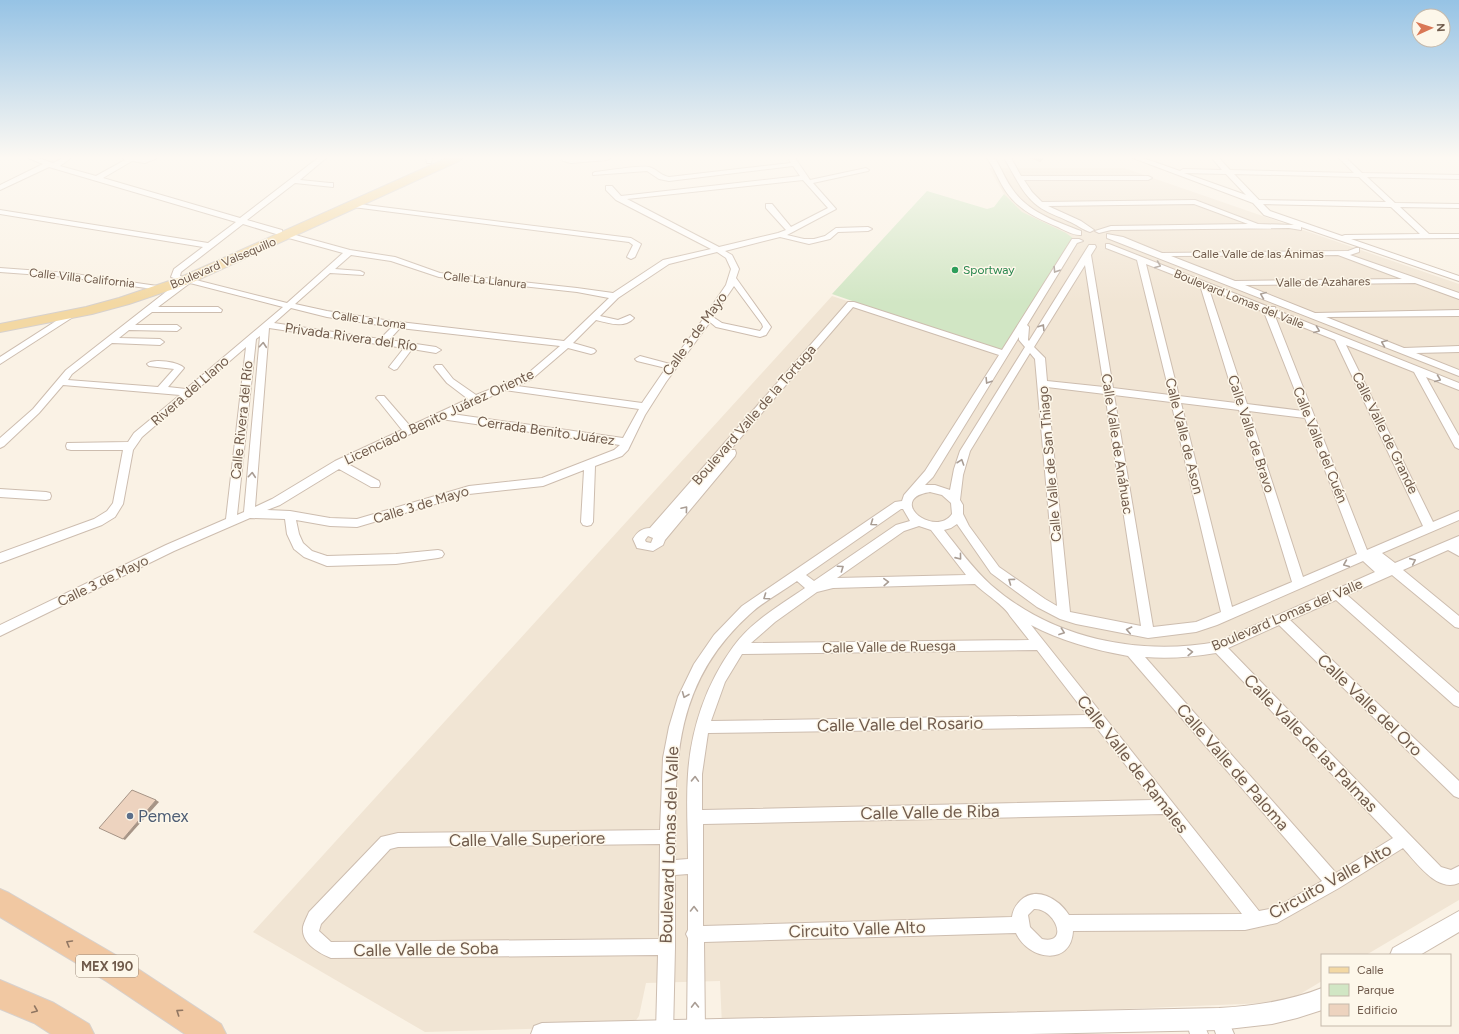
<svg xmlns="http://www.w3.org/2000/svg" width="1459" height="1034" font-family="Figtree,sans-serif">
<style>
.residential{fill:#f1e5d4}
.green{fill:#d1e6c4}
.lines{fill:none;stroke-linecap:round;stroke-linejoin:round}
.minor-casing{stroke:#cdbdaf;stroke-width:2}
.tertiary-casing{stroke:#cdbdaf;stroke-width:2}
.primary-casing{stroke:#d7d1cd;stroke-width:2}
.trunk-casing{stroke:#d7d1cd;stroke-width:2}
.minor{fill:#fff;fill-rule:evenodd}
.tertiary{fill:#fff;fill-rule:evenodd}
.primary{fill:#f3d8a3;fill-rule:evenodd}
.trunk{fill:#f1c8a2;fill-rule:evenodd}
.wall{fill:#ccb5a4}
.shaded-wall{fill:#a69486}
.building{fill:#edd3bf;stroke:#a69486}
.oneway{stroke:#a99d94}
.oneway2{stroke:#907662}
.leisure-dot{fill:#2e9e5b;stroke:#fdf7ea;stroke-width:1.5}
.service-dot{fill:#5c6f8a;stroke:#fdf7ea;stroke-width:1.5}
.labels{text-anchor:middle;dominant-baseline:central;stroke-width:3;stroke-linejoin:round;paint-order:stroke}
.far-street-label{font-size:12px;fill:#705b4c;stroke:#fdf7ea}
.far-leisure-label{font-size:12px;fill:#27864d;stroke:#fdf7ea;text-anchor:start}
.shield{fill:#fdf7ea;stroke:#9a8a7b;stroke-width:1}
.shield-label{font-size:13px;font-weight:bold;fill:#705b4c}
.street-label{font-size:14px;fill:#705b4c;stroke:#fdf7ea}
.near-street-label{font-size:17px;fill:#705b4c;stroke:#fdf7ea}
.near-service-label{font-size:17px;fill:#4e5e75;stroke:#fdf7ea;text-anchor:start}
</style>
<rect width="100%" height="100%" fill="#faf2e5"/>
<!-- residential -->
<path class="residential" d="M989 168H1124L1459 284V900L1366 955H1322V981L1287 1002 722 1026 720 981 646 983 639 1016 632 1026 425 1032 253 932 832 296 1000 351 1017 209 1007 199Z"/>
<!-- green -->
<path class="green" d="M927 191 987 209 994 207 1004 194 1022 212 1066 233 1074 239 1071 246 1001 352 832 294Z"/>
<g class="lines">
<!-- minor casing -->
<g class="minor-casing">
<g id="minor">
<path d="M28 158H38L53 163 63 158H71L60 166 96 176 125 160 122 158H157L145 163 132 161 103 178 240 218 318 158H326L300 180 330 183H333V187L295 183 247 220 282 230V234H276L243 224 181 272 180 276 287 303 343 253 285 237V233H288L350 250 395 257 440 273 577 288 613 293 663 260 711 249 616 200 606 190V186H612L621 196 800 176 793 166 669 181 659 179 647 171 593 175V173L595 172C607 171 639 165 649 167 657 169 661 176 669 177L791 163 788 158H795L810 180 866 168 869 170 868 171 813 183 836 209 787 235 804 239H814L825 236 836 228 868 227 872 229 868 231 838 232 830 239 809 244 780 237 725 251 732 255 739 269 736 278 771 327 766 335 760 337 716 327 710 322 666 382 645 415 628 450 622 456 595 466 593 522 591 525 587 526 583 525 581 522 584 470 543 486 469 494 357 527 330 526 296 520 299 534 303 543 312 551 327 556 396 554 438 550 442 551 444 554 442 557 438 558 396 564 327 566 304 557 294 549 287 534 285 519 250 518 174 551 0 636V625L166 545 226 519 246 347 142 437 133 450 123 504 115 517 102 525 0 563V553L94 519 107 511 113 503 123 450H71L67 449 66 446 67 443 128 442 134 433 180 395 63 385 39 413 4 446 0 448V438L33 409 66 370 167 291 68 277 0 272V268L68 273 171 288 182 281 171 277 174 269 203 247 0 214V210L208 243 236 222 49 167 0 190V185L43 164ZM803 180 828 208 791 227 772 204H766V208L786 230 778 233 719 247 627 199ZM717 252 726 258 731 269 726 285 697 328 670 364 640 356 635 359 637 361 666 368 642 403 517 386 532 379 568 348 591 354 594 353 596 351 594 349 573 343 596 320C609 323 624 329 634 318L630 315 618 320 600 316 618 298 669 264ZM351 255 391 261 439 277 577 292 609 298 564 341 391 321 327 311 295 304 330 273 363 275 364 273 360 271 335 269ZM190 283 283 307 186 389 168 387 184 368C179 362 153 358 147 364L149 366 174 369 158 387 68 380 72 374 112 343 160 345 164 342 160 339 119 338 129 330 177 331 181 328 177 325H135L152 312H221L222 310 218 307H158ZM734 286 762 324 763 327 760 331 722 323 713 317ZM291 308 327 317 392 327 380 339 274 323ZM269 328 404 348 389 367 394 370 397 369 412 349 436 353 441 350 436 347 389 340 400 328 560 346 526 375 476 395 453 379 442 365H436L434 367 447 383 468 399 410 426 384 396H378L376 398 378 400 402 430 335 461 272 499 255 507ZM260 336 244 512 237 515 256 339ZM505 390 639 409 623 438 452 414ZM441 419 620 445 614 450 542 478 469 486 357 519 330 518 290 511 267 510 280 505 339 469 371 487H379L380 484 379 481 348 464Z"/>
<path d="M426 158H432L431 163H427Z"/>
<path d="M562 158H610L607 160 571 163 563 161Z"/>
<path d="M987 158H994L996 160C1002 170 1006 181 1013 190 1028 212 1057 222 1081 231V235C1074 236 1064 230 1058 227 1039 219 1019 210 1007 193 999 182 995 169 987 158Z"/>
<path d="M1004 158H1011L1021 176H1148L1152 178 1148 180H1024L1032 192 1042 202 1195 200 1258 224 1294 225 1264 215 1253 203 1133 158H1143L1180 171 1183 169 1222 170 1212 158H1219L1230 170 1354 173 1339 158H1346L1362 173 1459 175V179L1367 177 1395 203 1459 204V208L1400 207 1429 234H1459V238L1351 239 1459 276V281L1301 227V230L1289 228 1111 230 1099 233 1095 231 1111 226 1248 224 1194 204 1048 206 1081 221 1094 230 1090 232C1083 230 1076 224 1068 221 1058 216 1047 213 1038 206 1022 194 1014 174 1004 158ZM1184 173 1226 174 1246 195ZM1234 174 1359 177 1386 202 1259 200ZM1263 204 1391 207 1420 234 1345 235 1342 236 1270 211Z"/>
<path d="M350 203 631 238 641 244 635 257 631 259 627 257 633 245 629 242 353 207 349 205Z"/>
<path d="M1107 234 1123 237 1162 253 1348 251 1356 248H1359V252L1350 255 1459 293V299L1415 283 1245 285 1315 313 1459 310V316L1326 317 1404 348 1459 346V352L1416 353 1459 370V376L1107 238ZM1338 255 1402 279 1235 281 1171 256Z"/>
<path d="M1072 239H1079L1083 241 1077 243 1027 325 1029 327 1028 340 1029 341 1089 245H1095L1096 247 1091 255 1113 388 1170 395 1137 260 1106 248V244H1109L1269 307H1275L1276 310 1459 383V390L1426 377 1459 436V449L1455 447 1414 372 1346 345 1433 522 1459 511V520L1382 553 1395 563 1459 536V556L1448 550 1403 570 1459 616V628L1455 627 1392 575 1347 595 1459 693V707L1454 705 1336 600 1290 620 1459 781V798L1454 796 1279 625 1228 648 1441 867 1451 870 1459 866V883C1437 893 1416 862 1403 848L1339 888 1277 923 1245 930 1073 931C1071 967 1028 960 1016 933L704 942 705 1031 703 1034H689L687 1031 688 938 686 934 688 930V874L675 875V947L673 1034H657L656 1032 658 955 331 958C319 953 301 943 303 927 304 922 307 917 309 912L381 837 398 833 660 830 663 758 669 727 678 697 694 664 714 635 742 606 895 502 902 501 904 495 925 471 999 355 853 307 730 450H735L736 453 735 456 665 540 663 545 653 551 637 548 633 539C637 532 642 528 650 528L848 302H854L1002 350ZM1146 264 1200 285 1236 403 1179 396ZM1085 265 1104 387 1047 381 1045 358 1034 347ZM1209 289 1264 312 1303 411 1247 404ZM1275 316 1335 340 1423 526 1367 550ZM1019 337V340L1025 347 960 451 954 469 950 490 935 485H925L933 477ZM1030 353 1035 359 1057 606 1045 599 999 567 969 526 963 514V505L960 500 963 475 970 451ZM1047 387 1105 394 1141 626 1070 612ZM1114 395 1171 402 1221 612 1196 622 1153 627ZM1181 403 1239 410 1292 582 1232 607ZM1249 411 1305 418 1357 554 1303 577ZM930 492 942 495 951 503 952 514C939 533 905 514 913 500 917 494 925 493 930 492ZM901 509H903L910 521 896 525 814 581 806 575ZM957 524 991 573 1037 607 1060 619 1076 624 1148 638 1196 632 1217 625 1363 561 1375 572 1217 642C1138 656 1053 639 991 585 973 569 959 549 944 530L951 528ZM919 526 931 530 966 575 837 578 904 531ZM648 536 653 538 651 543 646 542 645 540ZM797 581 805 588C780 605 751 622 733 647 706 684 691 729 688 774 686 803 688 830 688 859L675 860C675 764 672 684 750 614 764 601 782 592 797 581ZM975 584C984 593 1005 606 1010 616L1029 640 751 643 775 622 817 592 833 588ZM1031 625C1061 641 1095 650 1128 656L1322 881 1275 908 1259 911ZM1037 650 1087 715 711 721 725 682 742 654ZM1216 653 1393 838 1336 873 1145 657C1169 659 1192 657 1216 653ZM1096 727 1153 800 702 810V774L708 733ZM1164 814 1242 914 1069 915C1059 899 1036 885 1020 901 1015 906 1013 910 1012 917L703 926V824ZM660 844 659 939 331 942 319 931 321 924 390 849 398 847ZM1034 909C1055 908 1070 945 1042 939L1030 927 1028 915Z"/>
<path d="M70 312 74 315 73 317 0 364V357Z"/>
<path d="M0 489 46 492 50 493 51 496 50 499 46 500 0 497Z"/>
<path d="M1219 1011 1225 1013 1234 1034H1216L1211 1019 1213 1013Z"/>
<path d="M1194 1012 1200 1014 1208 1034H1190L1186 1020 1188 1014Z"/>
</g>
</g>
<!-- tertiary casing -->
<g class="tertiary-casing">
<g id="tertiary">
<path d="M1459 911V932L1420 955H1390L1393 948Z"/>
<path d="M1322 988V1010L1297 1018 1272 1024 1219 1030 1029 1034H531L534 1026 542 1023 1219 1008C1255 1006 1289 1001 1322 988Z"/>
</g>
</g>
<!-- primary casing -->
<g class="primary-casing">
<path id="primary" d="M447 158H462L461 160 191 283 129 304 92 314 0 332V324L86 307 119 298 181 277Z"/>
</g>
<!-- trunk casing -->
<g class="trunk-casing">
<g id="trunk">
<path d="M0 889 9 893 126 961 221 1024 226 1034H185L106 981 0 917Z"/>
<path d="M0 980 54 1003 89 1024 94 1034H51L34 1023 0 1009Z"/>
</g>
</g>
<!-- minor -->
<use href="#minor" class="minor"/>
<!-- tertiary -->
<use href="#tertiary" class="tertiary"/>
<!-- primary -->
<use href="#primary" class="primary"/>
<!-- trunk -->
<use href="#trunk" class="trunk"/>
</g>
<!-- wall -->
<path class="wall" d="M1030 158H1044L1040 162Z"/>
<!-- shaded-wall -->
<g class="shaded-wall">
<path d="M1041 158H1044L1040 162Z"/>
<path d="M156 800 159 802 125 840 123 839Z"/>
</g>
<!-- building -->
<path class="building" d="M132 790 156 800 123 839 99 828Z"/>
<!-- one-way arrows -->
<defs><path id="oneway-chevron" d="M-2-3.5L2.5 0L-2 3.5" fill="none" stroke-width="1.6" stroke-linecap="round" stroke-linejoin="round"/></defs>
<g class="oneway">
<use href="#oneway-chevron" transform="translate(1158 265) rotate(22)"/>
<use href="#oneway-chevron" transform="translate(1056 270) rotate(122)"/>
<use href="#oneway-chevron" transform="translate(1263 295) rotate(-158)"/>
<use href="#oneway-chevron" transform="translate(1042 327) rotate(-58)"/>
<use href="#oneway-chevron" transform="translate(1317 330) rotate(21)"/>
<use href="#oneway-chevron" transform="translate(1384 343) rotate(-158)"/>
<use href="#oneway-chevron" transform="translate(263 345) rotate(-85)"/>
<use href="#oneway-chevron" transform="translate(1438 379) rotate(22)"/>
<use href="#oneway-chevron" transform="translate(988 381) rotate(122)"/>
<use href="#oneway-chevron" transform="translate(961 462) rotate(-71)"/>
<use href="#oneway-chevron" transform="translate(252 475) rotate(-85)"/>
<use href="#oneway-chevron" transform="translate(685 509) rotate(-50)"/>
<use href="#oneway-chevron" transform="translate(873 523) rotate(145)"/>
<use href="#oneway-chevron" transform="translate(959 557) rotate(51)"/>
<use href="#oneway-chevron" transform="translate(1413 561) rotate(-24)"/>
<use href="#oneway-chevron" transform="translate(1346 564) rotate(157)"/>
<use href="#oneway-chevron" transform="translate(841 568) rotate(-35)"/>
<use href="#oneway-chevron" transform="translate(1011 581) rotate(-144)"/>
<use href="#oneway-chevron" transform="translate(886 582) rotate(-2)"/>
<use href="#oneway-chevron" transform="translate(766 597) rotate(145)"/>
<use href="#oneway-chevron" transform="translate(1129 630) rotate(-168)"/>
<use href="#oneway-chevron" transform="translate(1062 632) rotate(20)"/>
<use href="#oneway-chevron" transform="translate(1190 652) rotate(-2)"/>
<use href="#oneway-chevron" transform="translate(685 695) rotate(112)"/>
<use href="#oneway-chevron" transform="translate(695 779) rotate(-88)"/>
<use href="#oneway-chevron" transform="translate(694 909) rotate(-90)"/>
<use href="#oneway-chevron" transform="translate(695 1005) rotate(-91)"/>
</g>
<g class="oneway2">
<use href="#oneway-chevron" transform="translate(69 943) rotate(-150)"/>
<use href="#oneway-chevron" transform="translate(35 1010) rotate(23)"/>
<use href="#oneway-chevron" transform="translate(179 1012) rotate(-146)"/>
</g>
<!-- sky -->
<linearGradient id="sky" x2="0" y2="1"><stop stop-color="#96c3e5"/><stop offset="0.52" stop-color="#fdf9f3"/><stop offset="1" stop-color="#fdf9f3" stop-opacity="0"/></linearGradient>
<rect width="1459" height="303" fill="url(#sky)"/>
<!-- markers -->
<circle class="leisure-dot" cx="955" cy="270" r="4"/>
<circle class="service-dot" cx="130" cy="816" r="4"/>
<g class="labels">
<!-- far-street labels -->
<g class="far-street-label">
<text x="1258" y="254">Calle Valle de las Ánimas</text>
<text transform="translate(223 263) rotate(-23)">Boulevard Valsequillo</text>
<text transform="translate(82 278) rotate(6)">Calle Villa California</text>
<text transform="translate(485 280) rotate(6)">Calle La Llanura</text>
<text transform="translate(1323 282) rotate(-1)">Valle de Azahares</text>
<text transform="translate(1239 299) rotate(22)">Boulevard Lomas del Valle</text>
<text transform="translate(369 320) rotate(8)">Calle La Loma</text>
</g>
<!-- far-leisure labels -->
<g class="far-leisure-label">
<text x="963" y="270">Sportway</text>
</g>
<!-- shield labels -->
<rect class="shield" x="76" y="955" width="62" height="22" rx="3"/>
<g class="shield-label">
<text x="107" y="966">MEX 190</text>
</g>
<!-- street labels -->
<g class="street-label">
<text transform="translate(695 334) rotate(-54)">Calle 3 de Mayo</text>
<text transform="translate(351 337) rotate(8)">Privada Rivera del Río</text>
<text transform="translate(190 391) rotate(-41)">Rivera del Llano</text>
<text transform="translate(754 415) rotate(-49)">Boulevard Valle de la Tortuga</text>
<text transform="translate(439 417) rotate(-25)">Licenciado Benito Juárez Oriente</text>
<text transform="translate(242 420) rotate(-84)">Calle Rivera del Río</text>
<text transform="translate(546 431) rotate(8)">Cerrada Benito Juárez</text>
<text transform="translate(1385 433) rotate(64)">Calle Valle de Grande</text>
<text transform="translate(1251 434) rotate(72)">Calle Valle de Bravo</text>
<text transform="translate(1184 436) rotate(76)">Calle Valle de Ason</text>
<text transform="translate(1117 444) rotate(81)">Calle Valle de Anáhuac</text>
<text transform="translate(1320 445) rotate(68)">Calle Valle del Cuén</text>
<text transform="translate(1050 464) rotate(-95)">Calle Valle de San Thiago</text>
<text transform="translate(421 505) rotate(-17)">Calle 3 de Mayo</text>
<text transform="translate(103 581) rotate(-26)">Calle 3 de Mayo</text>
<text transform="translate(1287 615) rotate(-23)">Boulevard Lomas del Valle</text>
<text transform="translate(889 647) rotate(-1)">Calle Valle de Ruesga</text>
</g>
<!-- near-street labels -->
<g class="near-street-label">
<text transform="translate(1370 705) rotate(44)">Calle Valle del Oro</text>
<text transform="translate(900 724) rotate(-1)">Calle Valle del Rosario</text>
<text transform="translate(1311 743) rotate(46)">Calle Valle de las Palmas</text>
<text transform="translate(1133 764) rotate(52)">Calle Valle de Ramales</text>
<text transform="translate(1233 767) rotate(49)">Calle Valle de Paloma</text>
<text transform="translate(930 812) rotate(-1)">Calle Valle de Riba</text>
<text transform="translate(527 839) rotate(-1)">Calle Valle Superiore</text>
<text transform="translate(669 845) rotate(-88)">Boulevard Lomas del Valle</text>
<text transform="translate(1330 881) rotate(-29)">Circuito Valle Alto</text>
<text transform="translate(857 929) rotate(-2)">Circuito Valle Alto</text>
<text transform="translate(426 949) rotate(-1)">Calle Valle de Soba</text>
</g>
<!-- near-service labels -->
<g class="near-service-label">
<text x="138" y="816">Pemex</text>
</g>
</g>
<!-- legend -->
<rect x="1321" y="954" width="130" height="72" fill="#fdf7ea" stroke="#c5b9ab"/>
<rect x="1329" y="967" width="20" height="6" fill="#f3d8a3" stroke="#c5b9ab"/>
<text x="1357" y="974" font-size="12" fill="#705b4c">Calle</text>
<rect x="1329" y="984" width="20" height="12" fill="#d1e6c4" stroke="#c5b9ab"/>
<text x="1357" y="994" font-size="12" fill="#705b4c">Parque</text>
<rect x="1329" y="1004" width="20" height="12" fill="#edd3bf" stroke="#c5b9ab"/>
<text x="1357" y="1014" font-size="12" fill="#705b4c">Edificio</text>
<!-- north arrow -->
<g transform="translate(1431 28) rotate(87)"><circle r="19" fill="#fdf7ea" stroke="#c5b9ab"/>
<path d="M0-3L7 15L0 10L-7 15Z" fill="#d97755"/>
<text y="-6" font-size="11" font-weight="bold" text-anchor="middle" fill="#705b4c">N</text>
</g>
</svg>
